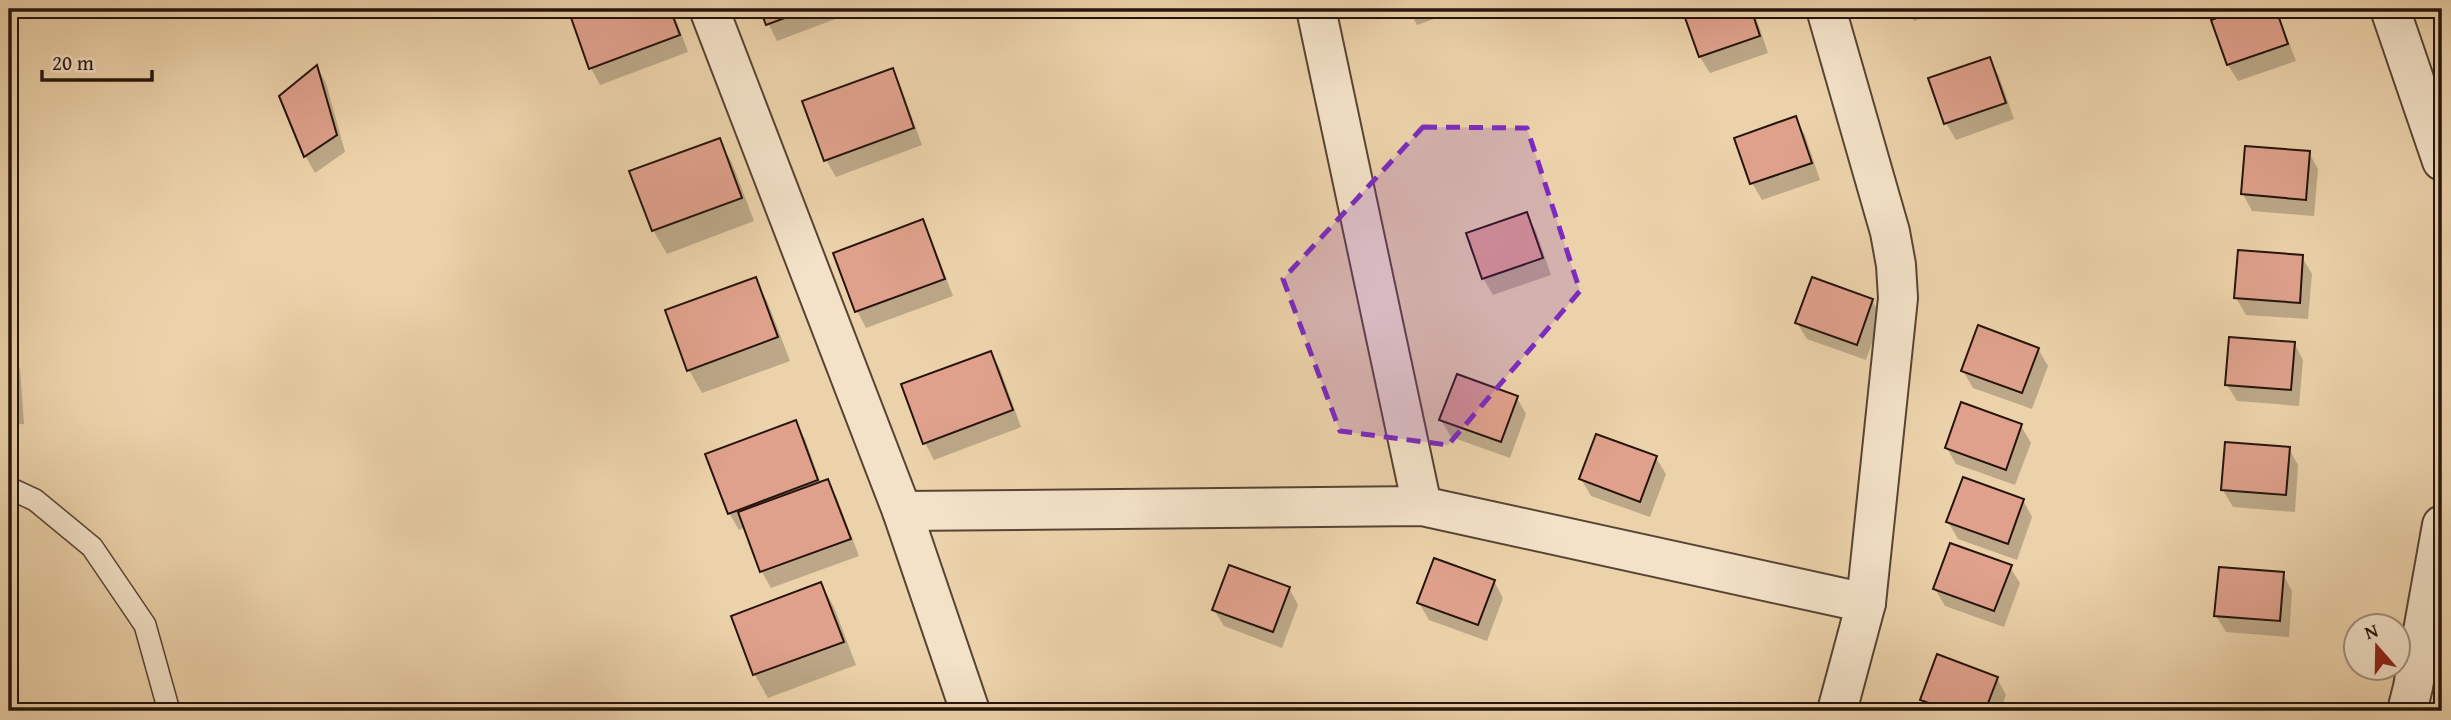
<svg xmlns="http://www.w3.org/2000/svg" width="2451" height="720" font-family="'Gentium Book Plus',serif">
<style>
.shadow{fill:#0003}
.building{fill:#dfa18c;stroke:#26140c;stroke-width:2}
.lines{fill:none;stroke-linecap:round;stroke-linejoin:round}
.service-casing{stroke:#584434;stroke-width:24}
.minor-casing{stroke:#584434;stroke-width:42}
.tertiary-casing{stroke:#584434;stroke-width:42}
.service{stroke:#f3e2c8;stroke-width:21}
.minor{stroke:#f3e2c8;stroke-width:38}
.tertiary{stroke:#f3e2c8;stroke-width:38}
.marked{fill:#7b2cbf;fill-opacity:0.2;stroke:#7b2cbf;stroke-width:5;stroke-dasharray:14 9;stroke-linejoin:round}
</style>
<rect width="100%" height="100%" fill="#ecd2aa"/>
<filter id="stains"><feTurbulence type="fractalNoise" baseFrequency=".00286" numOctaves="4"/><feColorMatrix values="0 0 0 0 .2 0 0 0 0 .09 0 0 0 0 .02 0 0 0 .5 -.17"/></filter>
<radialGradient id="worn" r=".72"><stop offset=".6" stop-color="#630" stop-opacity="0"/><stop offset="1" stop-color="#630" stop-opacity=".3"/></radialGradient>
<!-- shadow -->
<g class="shadow">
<path d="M573 9H672L688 52 600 85 591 68 570 10Z"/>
<path d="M761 9H862L777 41Z"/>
<path d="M1408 9H1462L1417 25Z"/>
<path d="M1696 9H1753L1768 53 1710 73 1700 57 1685 13Z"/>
<path d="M1907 9H1949L1914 21Z"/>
<path d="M2248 9H2276L2296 61 2238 81 2228 65 2213 21Z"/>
<path d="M1989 59 1999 76 2014 119 1956 140 1946 123Z"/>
<path d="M317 67 326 83 345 152 315 173 306 157 281 96Z"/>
<path d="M892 70 901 87 922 145 836 177 826 160 804 102Z"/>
<path d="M1795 119 1805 135 1820 180 1762 200 1752 183Z"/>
<path d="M719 140 732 163 754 221 667 254 653 230Z"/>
<path d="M2309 153 2318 169 2314 216 2252 211 2243 194Z"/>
<path d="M1526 214 1536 231 1551 275 1493 295 1483 278Z"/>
<path d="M922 221 931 238 953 296 866 328 857 311 835 254Z"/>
<path d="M2302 257 2312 274 2308 319 2246 315 2236 298Z"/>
<path d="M755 280 768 303 790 361 702 393 689 370Z"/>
<path d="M1872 300 1881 317 1866 360 1807 339 1797 323Z"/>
<path d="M2294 343 2303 360 2299 406 2237 401 2227 385Z"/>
<path d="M2038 349 2048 366 2032 409 1973 388 1963 371Z"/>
<path d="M9 353H11L20 369 24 424 9 425Z"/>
<path d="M991 353 1000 369 1021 427 934 460 925 443Z"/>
<path d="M1517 398 1526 414 1510 458 1451 437 1441 420Z"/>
<path d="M795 423 805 439 821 484 828 481 837 498 859 556 771 588 762 572 746 527 739 530 729 513Z"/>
<path d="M2021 426 2031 443 2015 485 1956 464 1946 447Z"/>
<path d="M2289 449 2298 465 2295 512 2233 507 2223 490Z"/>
<path d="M1656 458 1666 474 1650 517 1591 496 1581 479Z"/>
<path d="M2023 500 2032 517 2017 560 1958 539 1948 522Z"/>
<path d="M2010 567 2020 583 2004 627 1945 606 1935 589Z"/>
<path d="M2283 574 2292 591 2289 637 2226 632 2216 616Z"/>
<path d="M1494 581 1503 598 1487 641 1429 620 1419 603Z"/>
<path d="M821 584 834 607 856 665 768 698 755 675 733 617Z"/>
<path d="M1289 588 1298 605 1282 648 1224 626 1214 610Z"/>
<path d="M1997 678 2006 695 2000 711H1929L1922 700Z"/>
</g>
<!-- building -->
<g class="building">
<path d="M568 9H670L680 35 589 69Z"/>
<path d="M760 9H809L766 25Z"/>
<path d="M1691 9H1751L1760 36 1699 57 1683 12Z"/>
<path d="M2242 9H2276L2288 44 2227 65 2211 20Z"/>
<path d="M1990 57 2006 103 1944 124 1928 78Z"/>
<path d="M317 65 337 135 304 157 279 96Z"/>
<path d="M893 68 914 128 824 161 802 101Z"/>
<path d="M1796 116 1812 163 1750 184 1734 138Z"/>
<path d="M720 138 742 198 652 231 629 171Z"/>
<path d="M2245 146 2310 151 2306 200 2241 194Z"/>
<path d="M1527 212 1543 258 1482 279 1466 233Z"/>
<path d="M923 219 945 279 855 312 833 253Z"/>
<path d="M2238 250 2303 255 2300 303 2234 298Z"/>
<path d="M756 277 778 337 687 371 665 310Z"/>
<path d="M1812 277 1873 299 1857 345 1795 323Z"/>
<path d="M1978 325 2039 348 2022 393 1961 371Z"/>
<path d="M2229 337 2295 342 2291 390 2225 385Z"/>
<path d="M9 351H12L15 407 9 408Z"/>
<path d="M991 351 1013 410 923 444 901 384Z"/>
<path d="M1457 374 1518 396 1501 442 1439 420Z"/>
<path d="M1961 402 2022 424 2006 470 1945 448Z"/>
<path d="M796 420 818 480 728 514 705 454Z"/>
<path d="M1596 434 1657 456 1640 502 1579 479Z"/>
<path d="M2225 442 2290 447 2286 495 2221 490Z"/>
<path d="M1963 477 2024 499 2008 544 1946 522Z"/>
<path d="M828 479 851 539 760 572 738 512Z"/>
<path d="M1950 543 2012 565 1994 611 1933 589Z"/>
<path d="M1434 558 1495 580 1478 625 1417 603Z"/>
<path d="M1229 565 1290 587 1273 632 1212 610Z"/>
<path d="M2219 567 2284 572 2280 621 2214 616Z"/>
<path d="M821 582 844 642 753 675 731 616Z"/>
<path d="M1937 654 1998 677 1985 711H1952L1920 700Z"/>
<path d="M1740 703 1774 711H1738Z"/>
</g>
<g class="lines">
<!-- service casing -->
<g class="service-casing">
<path id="service" d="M9 488 35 500 92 547 145 625 169 711"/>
</g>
<!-- minor casing -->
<g class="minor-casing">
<g id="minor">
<path d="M709 9 902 511 970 711"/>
<path d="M1316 9 1422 506"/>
<path d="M1826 9 1890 232 1896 265 1898 298 1866 603 1837 711"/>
<path d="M902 511 1422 506 1866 603"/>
<path d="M2407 711 2413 687 2442 525"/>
</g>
</g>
<!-- tertiary casing -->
<g class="tertiary-casing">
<path id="tertiary" d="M2390 9 2442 161"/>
</g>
<!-- service -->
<use href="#service" class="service"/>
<!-- minor -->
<use href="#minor" class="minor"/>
<!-- tertiary -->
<use href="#tertiary" class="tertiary"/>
</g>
<!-- marked area -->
<path class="marked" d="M1423 127 1527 128 1580 291 1448 445 1340 431 1283 279Z"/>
<!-- margin -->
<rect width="2451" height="720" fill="none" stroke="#ecd2aa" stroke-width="35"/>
<rect x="10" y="10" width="2430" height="699" fill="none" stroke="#26140c" stroke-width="3.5"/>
<rect x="18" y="18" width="2416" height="685" fill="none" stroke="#26140c" stroke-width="2"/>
<!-- north arrow -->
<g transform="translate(2377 647) rotate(340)"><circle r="33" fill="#f3e2c8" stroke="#a1907d" stroke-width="2"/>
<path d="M0-5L12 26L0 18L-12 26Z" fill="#8f2418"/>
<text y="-10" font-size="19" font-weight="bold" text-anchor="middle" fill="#26140c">N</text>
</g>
<!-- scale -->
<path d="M42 70v10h110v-10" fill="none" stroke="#26140c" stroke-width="3.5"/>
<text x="52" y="70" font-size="21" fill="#26140c" stroke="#f3e2c8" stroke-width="5" paint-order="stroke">20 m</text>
<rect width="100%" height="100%" filter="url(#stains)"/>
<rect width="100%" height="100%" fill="url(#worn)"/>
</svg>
